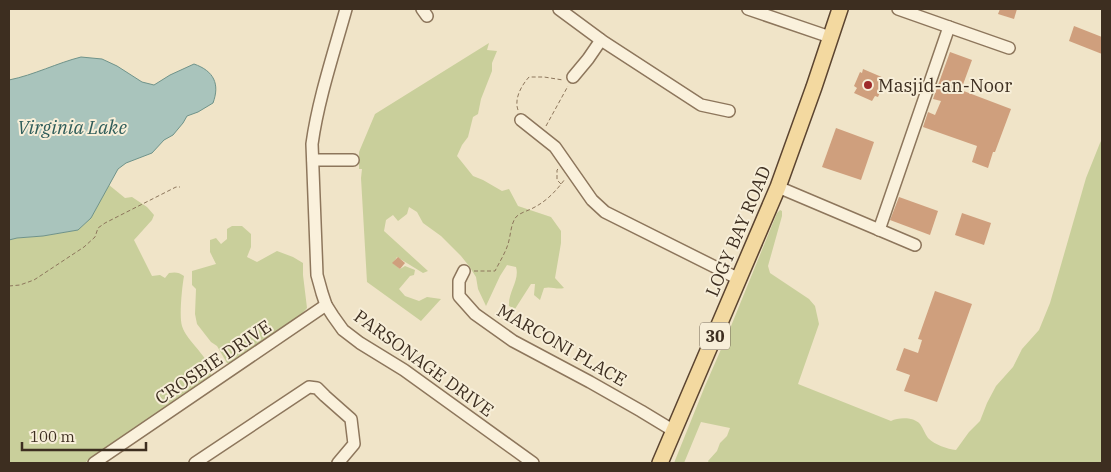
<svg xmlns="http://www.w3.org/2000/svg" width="1111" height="472" font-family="'IBM Plex Serif',serif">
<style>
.green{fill:#c9cf9b}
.water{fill:#a9c4bc;stroke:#6f938a}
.building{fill:#cf9f7d}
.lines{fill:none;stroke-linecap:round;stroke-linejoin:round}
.minor-casing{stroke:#8d765c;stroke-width:14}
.major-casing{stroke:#5b4430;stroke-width:18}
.path{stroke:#8d765c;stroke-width:1;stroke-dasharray:4 2.5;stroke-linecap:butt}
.minor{stroke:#faf1dc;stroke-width:11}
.major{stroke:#f3d9a0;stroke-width:15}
.poi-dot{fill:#9e2a2b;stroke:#f7eed8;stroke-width:2}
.labels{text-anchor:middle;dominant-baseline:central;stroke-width:4;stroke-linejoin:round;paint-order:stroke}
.shield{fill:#f7eed8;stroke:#756857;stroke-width:1}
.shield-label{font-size:16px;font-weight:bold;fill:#3d2e20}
.poi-label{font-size:18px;fill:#3d2e20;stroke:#f7eed8;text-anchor:start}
.street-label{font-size:18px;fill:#3d2e20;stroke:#f7eed8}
.water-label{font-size:19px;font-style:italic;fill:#2f5d5a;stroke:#f7eed8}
</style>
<rect width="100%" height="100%" fill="#f0e4c8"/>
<!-- green -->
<g class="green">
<path d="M489 43 487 50 497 51 492 63V71L481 99 478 114 473 117 468 137 462 145 457 156 473 176 483 180 502 191 509 189 518 206 551 217 561 231V243L555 278 564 288C557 290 551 286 544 288L540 300 534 295 535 284H531L515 309 509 306C508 292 520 280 516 267L507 265 500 276 486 306 478 289 476 277 469 266 461 256 441 236 423 223 417 212 409 207 407 214 398 221 393 215 386 220 384 231 428 271 423 273 397 257 393 263 400 269 405 266 415 270 414 275 410 276 399 289 405 296 419 301 427 297 441 299 421 321 367 282 361 178 362 169H359V152L375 114Z"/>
<path d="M1102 139V463H709L708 461 717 451 720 443 727 436 730 428 701 422 684 463H674L705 386 729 331 777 213 780 210 782 211V216L768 266 770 273 809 299 815 306 819 324 798 384 891 421C899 417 914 417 920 424 923 428 925 434 928 438 935 445 947 449 956 450L969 432 980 421 987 403 996 386 1013 367 1022 349 1039 330 1050 303 1086 178 1100 143Z"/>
<path d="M109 185 125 198 132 197 147 207 154 215 152 220 134 240 152 276 160 275 165 278 169 273C175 272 179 272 184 276 182 287 179 317 182 326 187 343 215 360 211 380L84 463H9V240L17 238 43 236 78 230 91 218Z"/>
<path d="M232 226H242L251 234V247L247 257 257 262 277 251 293 257 303 263V275L307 308C287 333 254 342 232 364L227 363 217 346 211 342 197 324 195 314 196 289 192 285V271L216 264 210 252V240L216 238 221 244 227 239V229Z"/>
</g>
<!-- water -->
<path class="water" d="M81 57 102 59 117 66 142 82 154 85 170 75 194 64C214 71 220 84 213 103L198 112 187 116 183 123 173 135 164 140 152 153 126 163 118 169 91 218 78 230 43 236 17 238 9 240V80C34 75 57 63 81 57Z"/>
<!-- building -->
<g class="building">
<path d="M1000 9H1017L1014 19 998 14Z"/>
<path d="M1074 26 1102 37V54L1069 41Z"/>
<path d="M950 52 972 60 961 90 1011 109 995 152H993L988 168 972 162 977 146 923 127 928 112 935 115 941 101 933 99Z"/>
<path d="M863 69 884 78 881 85H883L878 97 875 96 872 101 854 93 857 88 854 86 860 72 862 73Z"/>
<path d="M836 128 874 142 861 180 822 167Z"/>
<path d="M899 197 938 211 930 235 890 220Z"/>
<path d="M962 213 991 223 984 245 955 235Z"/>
<path d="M398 257 405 263 400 269 392 263Z"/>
<path d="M935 291 972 304 937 402 904 391 910 375 896 370 904 348 918 353 922 340 918 339Z"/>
</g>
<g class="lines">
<!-- minor casing -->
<g class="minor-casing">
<g id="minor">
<path d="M346 9C334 52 318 100 312 144L317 275 322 293 326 305 333 316 343 330 360 343 404 370 533 463"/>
<path d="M422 9 427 16"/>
<path d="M559 9 601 40 701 105 729 111"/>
<path d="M748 9 830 37"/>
<path d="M898 9 949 27 1009 48"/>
<path d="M573 77 588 59 601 40"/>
<path d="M521 120 555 147 592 200 605 212 739 279"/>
<path d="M313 160H353"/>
<path d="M778 187 915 245"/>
<path d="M879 230 949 27"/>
<path d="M464 271 459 281V296L475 314 513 341 590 382 641 411 674 431"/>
<path d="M94 463 326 305"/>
<path d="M195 463 309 387 317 388 325 396 351 419 354 444 338 463"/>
</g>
</g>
<!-- major casing -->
<g class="major-casing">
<path id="major" d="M660 463 778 187 814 87 840 9"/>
</g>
<!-- path -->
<g class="path">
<path d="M518 110C514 99 521 86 529 77H544L563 80"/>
<path d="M546 126 568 86"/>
<path d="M558 169 557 170V180L561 184"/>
<path d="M474 271H495C499 263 504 255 507 247 511 237 510 225 516 217 521 212 528 211 533 208 547 201 556 191 565 179"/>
<path d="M9 286 20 285 34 280 84 247 95 237 98 228 105 223 176 187H180"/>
</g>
<!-- minor -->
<use href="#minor" class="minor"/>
<!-- major -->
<use href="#major" class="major"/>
</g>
<!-- markers -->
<circle class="poi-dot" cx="868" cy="85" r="5"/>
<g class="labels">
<!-- shield labels -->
<rect class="shield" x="700" y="322.5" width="30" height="27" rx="4"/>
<g class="shield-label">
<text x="715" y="336">30</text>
</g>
<!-- poi labels -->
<g class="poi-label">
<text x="878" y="85">Masjid-an-Noor</text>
</g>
<!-- street labels -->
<g class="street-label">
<text transform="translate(738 231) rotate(-67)">LOGY BAY ROAD</text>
<text transform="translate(562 345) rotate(30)">MARCONI PLACE</text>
<text transform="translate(213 362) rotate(-34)">CROSBIE DRIVE</text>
<text transform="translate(424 363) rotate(36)">PARSONAGE DRIVE</text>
</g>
<!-- water labels -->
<g class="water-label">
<text x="72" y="127">Virginia Lake</text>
</g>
</g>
<!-- border -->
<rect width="1111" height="472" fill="none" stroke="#3d2e20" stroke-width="20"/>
<!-- scale -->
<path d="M22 442v8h124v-8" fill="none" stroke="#3d2e20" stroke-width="2.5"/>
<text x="30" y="442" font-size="15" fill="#3d2e20" stroke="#f7eed8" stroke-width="4" paint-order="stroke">100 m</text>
</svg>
